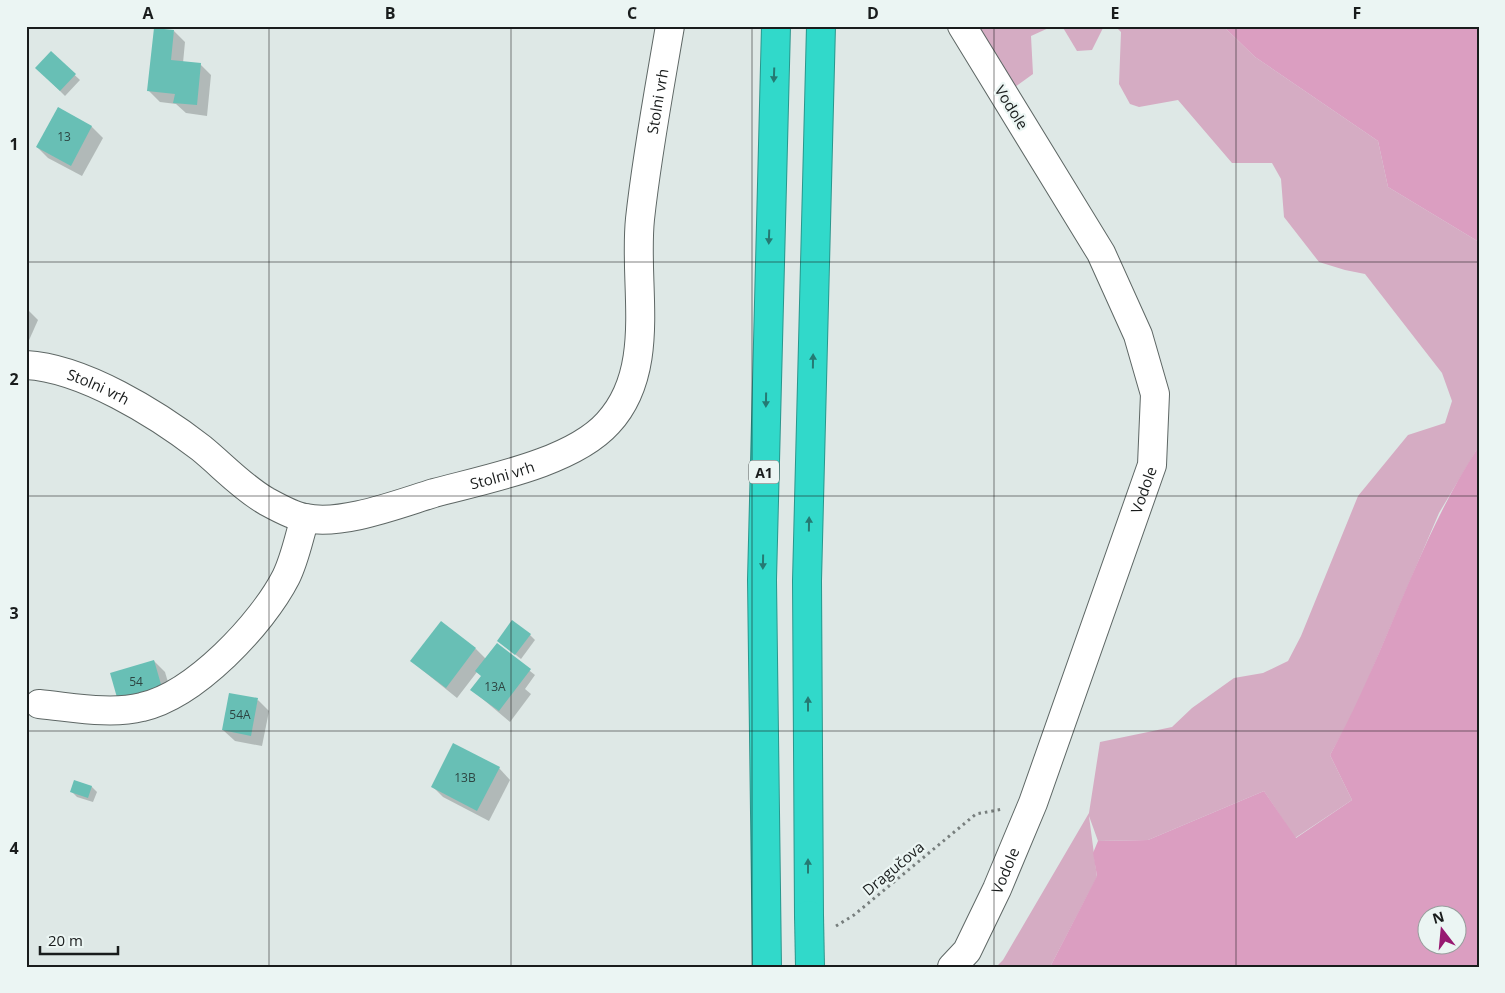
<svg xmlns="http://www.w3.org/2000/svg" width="1505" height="993" font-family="'Open Sans',sans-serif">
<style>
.green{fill:#d5acc3}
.forest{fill:#db9ec1;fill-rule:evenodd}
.shadow{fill:#0003}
.building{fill:#68bfb5}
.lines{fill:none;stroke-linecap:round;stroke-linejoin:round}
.minor-casing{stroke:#5e6765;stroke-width:30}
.highway-casing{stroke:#29978d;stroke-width:30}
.path{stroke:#777e7d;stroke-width:3;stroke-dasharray:2.5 4;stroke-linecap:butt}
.minor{stroke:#fff;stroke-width:28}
.highway{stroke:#31d9ca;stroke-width:28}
.highway-bridge-casing{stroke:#29978d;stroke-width:30;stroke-linecap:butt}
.highway-bridge{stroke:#31d9ca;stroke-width:28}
.oneway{fill:#257a73}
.grid{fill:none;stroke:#191c1c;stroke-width:1;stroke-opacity:0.55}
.labels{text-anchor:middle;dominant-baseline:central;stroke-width:4.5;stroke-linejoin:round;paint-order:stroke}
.number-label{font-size:12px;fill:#2d4542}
.shield{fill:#ebf5f3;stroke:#585d5c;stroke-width:1}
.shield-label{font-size:14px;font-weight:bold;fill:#191c1c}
.street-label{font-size:15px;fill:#191c1c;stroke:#ebf5f3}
.neatline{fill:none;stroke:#191c1c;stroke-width:2}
.grid-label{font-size:16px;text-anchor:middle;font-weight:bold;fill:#191c1c}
</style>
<rect width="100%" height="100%" fill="#dee8e6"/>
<!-- green -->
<g class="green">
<path d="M973 26H1053L1031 36 1033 74 1015 87Z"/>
<path d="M1062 26H1104L1092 50 1077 51Z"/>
<path d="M1115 26H1223L1255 57 1378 141 1388 187 1479 242V446L1439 513 1354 712 1330 755 1352 800 1295 838 1264 791 1148 840 1098 841 1089 816 1097 877 1050 967H996L1003 960 1089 813 1100 742 1172 727 1192 708 1234 678 1263 673 1288 661 1301 636 1358 496 1408 435 1445 423 1452 401 1442 373 1365 274 1345 270 1319 262 1284 217 1281 179 1272 163H1232L1178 100 1139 107 1130 104 1119 84 1121 32Z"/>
</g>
<!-- forest -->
<g class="forest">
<path d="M1223 26H1479V242L1388 187 1378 141 1255 57Z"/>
<path d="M1479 446V967H1050L1097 876 1093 853 1098 841 1148 840 1264 791 1296 838 1352 800 1330 755C1386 655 1416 542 1479 446ZM1428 916H1458V946H1428Z"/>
</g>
<!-- shadow -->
<g class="shadow">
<path d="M174 31 185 42 183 63 200 64 211 75 207 116 186 113 176 104 160 102 149 91Z"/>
<path d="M51 53 80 80 65 96 37 68Z"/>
<path d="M58 108 92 127 103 138 82 176 48 158 37 147Z"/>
<path d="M26 308 38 320 26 347Z"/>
<path d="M530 635 535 640 521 659 498 641Z"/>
<path d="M497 645 535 675 525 689 531 694 510 722 472 690 482 676 477 672 457 698 411 661 476 649 486 659Z"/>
<path d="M154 661 165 672 173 699 130 711Z"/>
<path d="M258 700 269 711 262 746 235 741 223 730Z"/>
<path d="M499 768 510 780 489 821 443 797 432 786Z"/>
<path d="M75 782 92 787 97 792 93 802 77 797 72 792Z"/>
</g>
<!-- building -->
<g class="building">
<path d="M154 28 174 30 171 60 201 63 197 105 173 103 175 94 147 91Z"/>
<path d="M51 51 76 74 60 91 35 68Z"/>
<path d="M58 107 92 126 71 166 36 147Z"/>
<path d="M512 620 531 634 515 655 497 641Z"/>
<path d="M441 621 476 648 446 688 410 661Z"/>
<path d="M497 643 531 669 499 711 470 690 481 676 475 671Z"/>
<path d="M154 660 162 688 118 701 110 673Z"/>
<path d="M229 693 258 698 251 736 222 730Z"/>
<path d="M453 743 500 767 477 811 431 787Z"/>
<path d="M74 780 92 786 88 798 70 792Z"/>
</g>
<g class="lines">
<!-- minor casing -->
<g class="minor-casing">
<g id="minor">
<path id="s1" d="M26 365C83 368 157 414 201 448 223 466 242 487 266 501 277 507 293 516 305 518 342 526 398 504 434 493 486 479 572 463 608 423 658 369 633 286 640 219 647 154 659 91 670 26"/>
<path d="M39 704C72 707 110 715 142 707 195 695 262 624 286 577 295 559 299 537 305 518"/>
<path id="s2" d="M952 967 967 951 997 889 1033 803 1152 465 1155 394 1138 335 1101 253 962 26"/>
</g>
</g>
<!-- highway casing -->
<g class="highway-casing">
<g id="highway">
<path d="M809 915 807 581 821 26"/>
<path d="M767 967 762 580 776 26"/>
</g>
</g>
<!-- path -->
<path class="path" d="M836 926 854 915 976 814 1003 809"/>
<!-- minor -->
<use href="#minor" class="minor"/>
<!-- highway -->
<use href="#highway" class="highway"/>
<!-- highway-bridge casing -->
<g class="highway-bridge-casing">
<path id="highway-bridge" d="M809 915 810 967"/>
</g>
<!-- highway-bridge -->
<use href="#highway-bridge" class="highway-bridge"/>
</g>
<!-- one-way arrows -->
<defs><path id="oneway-solid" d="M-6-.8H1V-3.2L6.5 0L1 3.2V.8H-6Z" transform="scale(1.25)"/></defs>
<g class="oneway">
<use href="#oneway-solid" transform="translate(774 75) rotate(92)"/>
<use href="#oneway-solid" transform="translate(769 237) rotate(92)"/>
<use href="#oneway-solid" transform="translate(813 361) rotate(-89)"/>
<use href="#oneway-solid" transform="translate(766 400) rotate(91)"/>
<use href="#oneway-solid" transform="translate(809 524) rotate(-89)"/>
<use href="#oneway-solid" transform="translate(763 562) rotate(91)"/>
<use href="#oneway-solid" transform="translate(808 704) rotate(-90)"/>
<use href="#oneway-solid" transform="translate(808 866) rotate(-90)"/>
</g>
<!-- grid -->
<path class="grid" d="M269 26V967M511 26V967M752 26V967M994 26V967M1236 26V967M26 262H1479M26 496H1479M26 731H1479"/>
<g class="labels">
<!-- number labels -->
<g class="number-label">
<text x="64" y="136">13</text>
<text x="136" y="681">54</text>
<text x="495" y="686">13A</text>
<text x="240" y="714">54A</text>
<text x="465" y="777">13B</text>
</g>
<!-- shield labels -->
<rect class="shield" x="749" y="460.5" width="30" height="23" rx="4"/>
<g class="shield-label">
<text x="764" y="472">A1</text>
</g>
<!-- street labels -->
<g class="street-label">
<text stroke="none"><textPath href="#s1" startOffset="976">Stolni vrh</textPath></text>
<text transform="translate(1012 107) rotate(58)">Vodole</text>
<text stroke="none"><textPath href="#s1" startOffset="76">Stolni vrh</textPath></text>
<text stroke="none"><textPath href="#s1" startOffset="526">Stolni vrh</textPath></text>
<text stroke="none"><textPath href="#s2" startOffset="516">Vodole</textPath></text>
<text transform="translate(893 868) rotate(-40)">Dragučova</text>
<text stroke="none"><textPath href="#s2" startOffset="111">Vodole</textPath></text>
</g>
</g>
<!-- border -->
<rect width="1505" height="993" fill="none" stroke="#ebf5f3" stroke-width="55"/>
<!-- north arrow -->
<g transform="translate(1442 930) rotate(344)"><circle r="24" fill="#ebf5f3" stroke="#979e9d"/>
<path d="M0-4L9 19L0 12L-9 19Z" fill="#971971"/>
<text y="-8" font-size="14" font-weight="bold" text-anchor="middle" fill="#191c1c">N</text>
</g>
<!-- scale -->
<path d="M40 946v8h78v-8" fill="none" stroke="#191c1c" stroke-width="2.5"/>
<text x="48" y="946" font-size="15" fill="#191c1c" stroke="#ebf5f3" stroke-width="4" paint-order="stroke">20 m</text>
<rect x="28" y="28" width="1450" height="938" class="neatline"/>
<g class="grid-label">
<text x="148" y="19">A</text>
<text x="390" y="19">B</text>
<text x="632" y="19">C</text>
<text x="873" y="19">D</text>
<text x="1115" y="19">E</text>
<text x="1357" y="19">F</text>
<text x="14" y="150">1</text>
<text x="14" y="385">2</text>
<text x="14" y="619">3</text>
<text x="14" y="854">4</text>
</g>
</svg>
